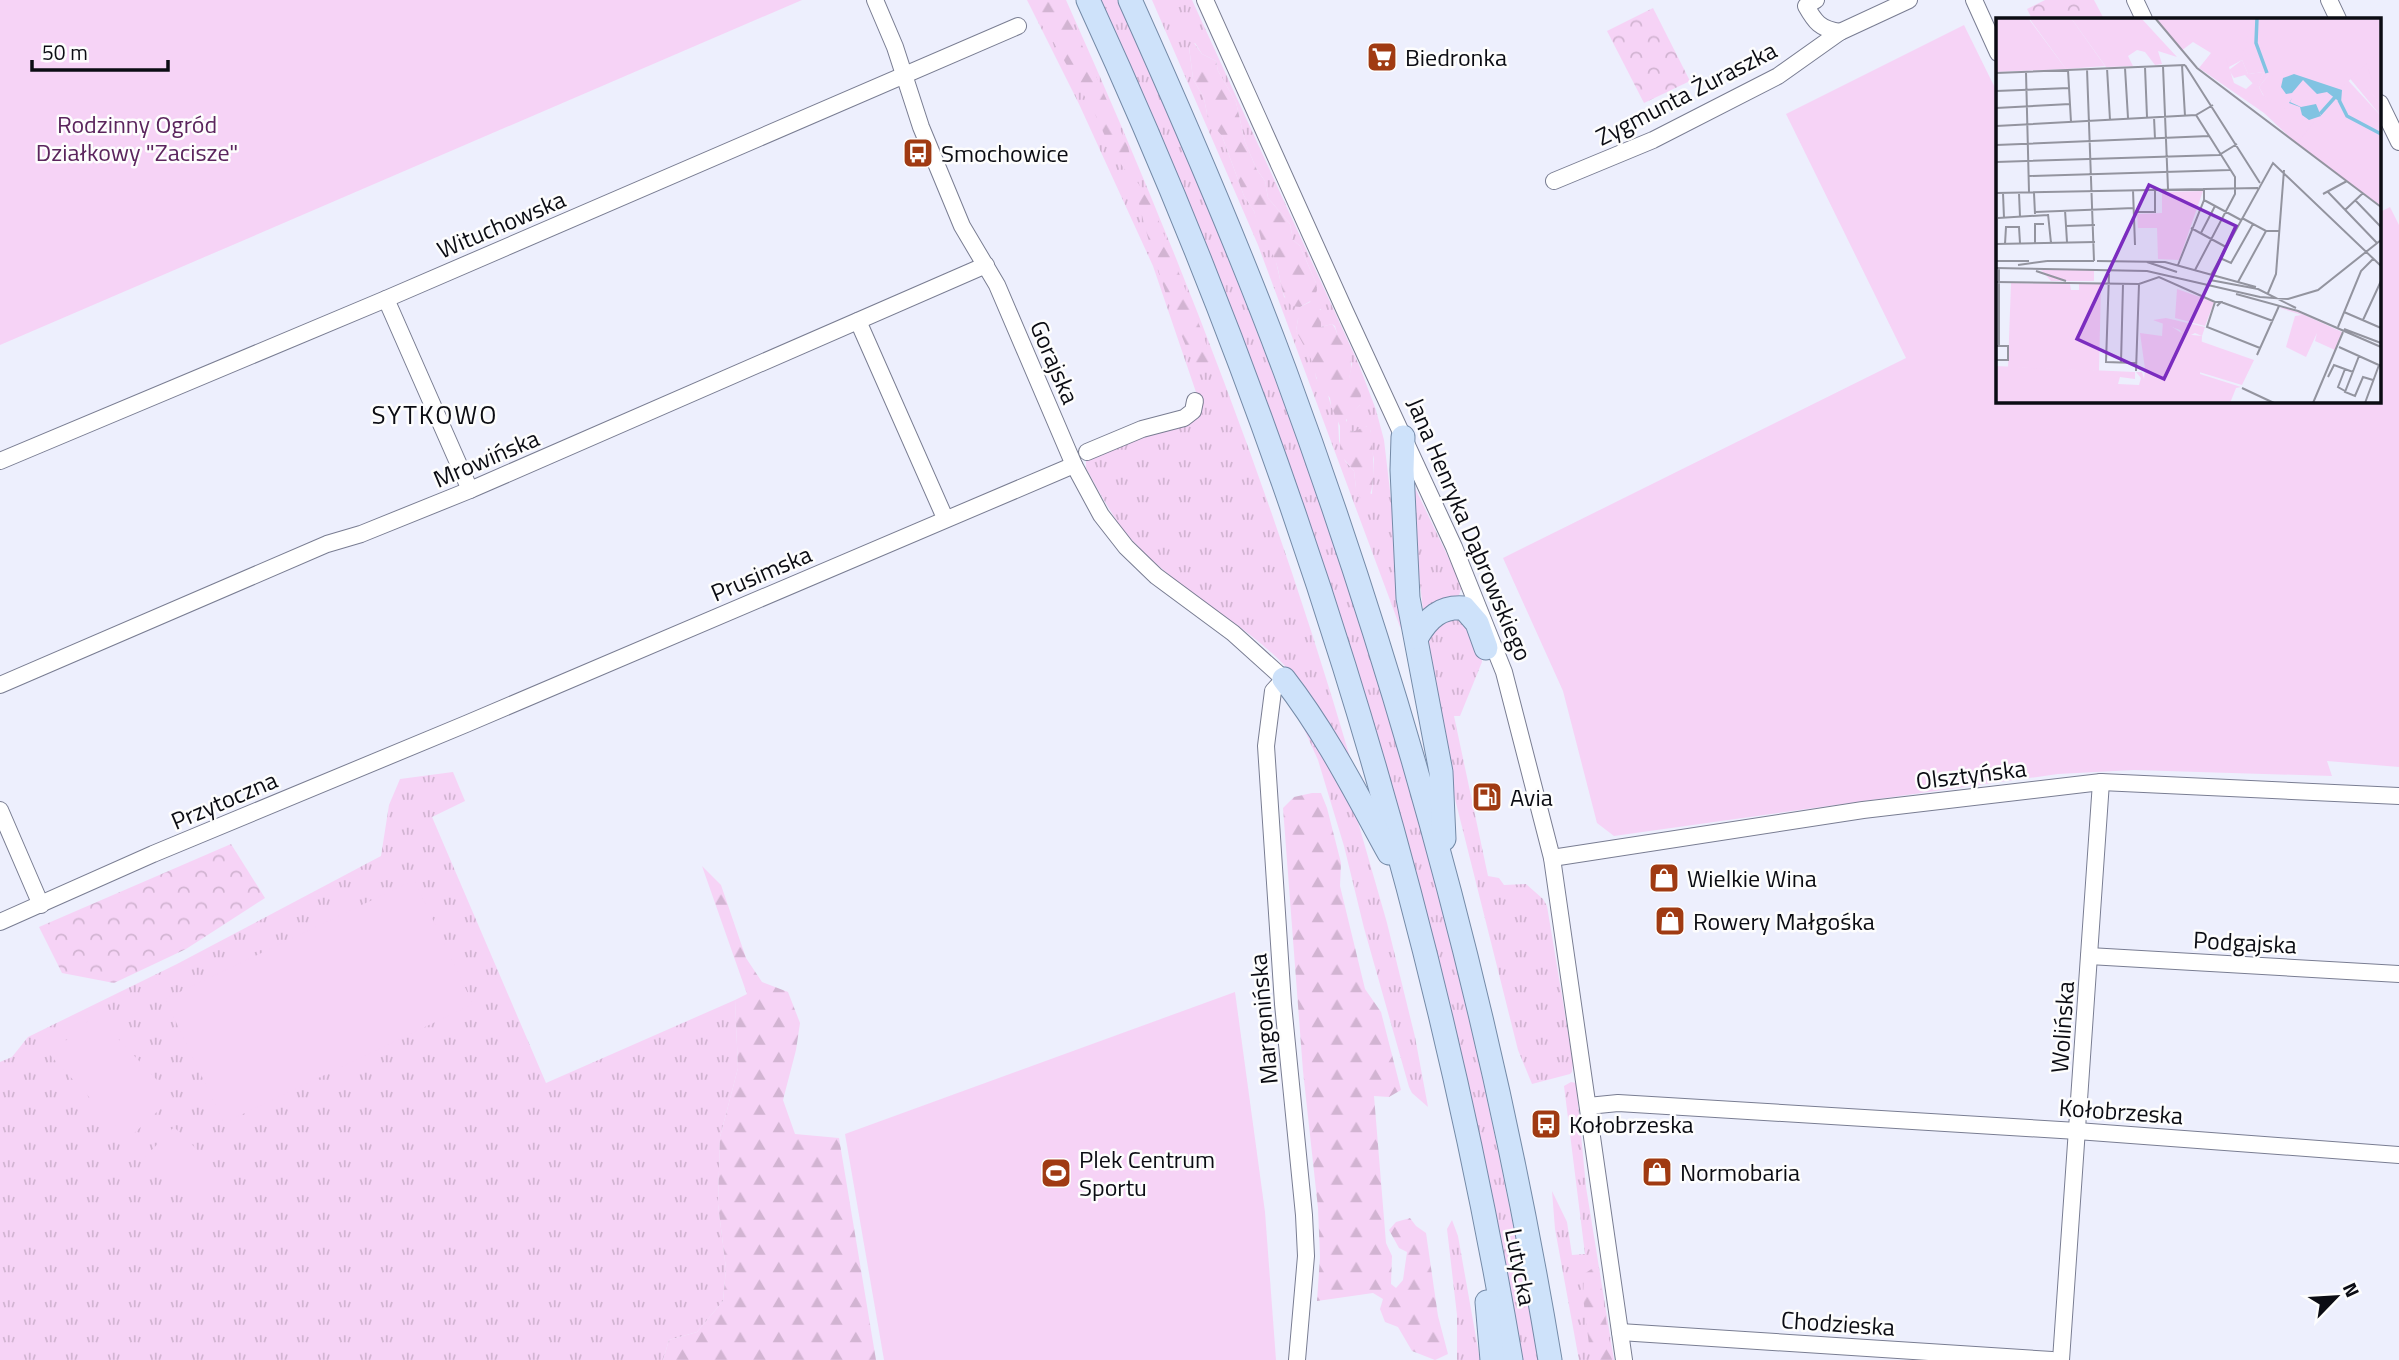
<svg xmlns="http://www.w3.org/2000/svg" width="2399" height="1360" font-family="'Titillium Web',sans-serif">
<style>
.grass{fill:url(#grass-tufts);fill-rule:evenodd}
.forest{fill:url(#forest-firs)}
.park{fill:url(#park-crowns)}
.garden{fill:#f6d3f6}
.lines{fill:none;stroke-linecap:round;stroke-linejoin:round}
.minor-casing{stroke:#797d92;stroke-width:18}
.primary-casing{stroke:#748aa7;stroke-width:25}
.minor{stroke:#fff;stroke-width:16}
.primary{stroke:#cee2fa;stroke-width:23}
.labels{text-anchor:middle;dominant-baseline:central;stroke-width:5;stroke-linejoin:round;paint-order:stroke}
.poi-label{font-size:24px;fill:#0b0c13;stroke:#fdfdfd;text-anchor:start}
.street-label{font-size:24px;fill:#0b0c13;stroke:#fdfdfd}
.park-label{font-size:24px;fill:#5b255d;stroke:#fdfdfd}
.neighbourhood-label{font-size:26px;letter-spacing:2px;fill:#0b0c13;stroke:#fdfdfd}
.inset-river{fill:none;stroke:#81c3e2;stroke-width:3.5}
.inset-road{fill:none;stroke:#93949f;stroke-width:2}
.view{fill:#7b2cbf;fill-opacity:0.15;stroke:#7b2cbf;stroke-width:3.5}
.inset-edge{fill:none;stroke:#0b0c13;stroke-width:3.5}
</style>
<defs>
<pattern id="grass-tufts" width="24" height="20" patternUnits="userSpaceOnUse" patternTransform="scale(1.75)"><rect width="24" height="20" fill="#f6d3f6"/><path d="M3 7l-1-3M5 7V3M7 7l1-3M15 17l-1-3M17 17v-4M19 17l1-3" fill="none" stroke="#d2b4d2"/></pattern>
<pattern id="forest-firs" width="22" height="20" patternUnits="userSpaceOnUse" patternTransform="scale(1.75)"><rect width="22" height="20" fill="#f6d3f6"/><path d="M5 1l3.5 6h-7zM16 11l3.5 6h-7z" fill="#d2b4d2"/></pattern>
<pattern id="park-crowns" width="20" height="18" patternUnits="userSpaceOnUse" patternTransform="scale(1.75)"><rect width="20" height="18" fill="#f6d3f6"/><path d="M2 6a3 3 0 1 1 6 0M12 15a3 3 0 1 1 6 0" fill="none" stroke="#d2b4d2"/></pattern>
</defs>
<rect width="100%" height="100%" fill="#edeffd"/>
<!-- grass -->
<g class="grass">
<path d="M1027 0H1066C1178 249 1275 501 1352 764 1329 724 1308 687 1274 655 1226 611 1162 580 1122 528 1108 509 1097 488 1086 468V460L1189 420 1198 398 1153 266 1079 104Z"/>
<path d="M1100 0H1118C1237 264 1340 535 1417 814 1467 994 1505 1176 1539 1360H1522L1490 1187 1366 700 1318 550 1260 386 1183 190Z"/>
<path d="M1152 0H1192L1359 365 1376 410 1384 440 1406 626 1403 630 1400 627 1258 245ZM1195 43 1202 54 1216 61 1218 71 1236 102 1245 142 1257 170 1265 181 1268 198 1290 224 1293 240 1300 246 1316 283 1310 302 1300 307 1284 297 1275 257 1272 250 1265 245 1254 211 1244 196 1222 136 1207 114 1204 98 1193 79 1189 47ZM1321 309V327L1332 324 1335 326 1338 337 1352 364 1349 378 1360 405 1347 417V425L1352 432 1361 430 1367 426 1371 431 1370 443 1374 459 1372 494 1356 488 1354 471 1345 461 1339 441 1338 419 1331 406 1328 395 1316 378 1315 367 1303 341 1296 331 1298 319Z"/>
<path d="M1406 469 1462 586 1459 595 1438 600 1423 609Z"/>
<path d="M1455 617 1466 622 1481 653 1482 662 1460 716H1454L1488 876 1499 878 1504 885 1526 884 1543 899 1547 906 1573 1062 1572 1072 1570 1074 1532 1084 1518 1050 1453 791 1427 639 1432 627Z"/>
<path d="M1301 713 1354 808 1387 923 1415 1037 1428 1107 1412 1093 1409 1087 1364 928 1344 846 1318 760 1300 720Z"/>
<path d="M453 772 465 801 432 817 546 1083 735 1000 738 1068 720 1137 718 1204 726 1269 723 1301 697 1332 669 1340 663 1360H0V1062L12 1057 28 1037 177 964 381 856 389 805 400 779Z"/>
<path d="M1571 1082 1576 1083 1586 1187 1614 1360H1579L1555 1229 1552 1191 1567 1222 1572 1255 1585 1254 1564 1086Z"/>
<path d="M1452 1220 1458 1236 1480 1360H1457V1315L1447 1229Z"/>
</g>
<!-- forest -->
<g class="forest">
<path d="M1035 0H1062L1068 14 1128 147 1136 180 1152 204 1204 337 1211 360 1203 368H1195L1171 310 1148 238 1136 193 1126 171 1112 152 1096 116 1050 36 1038 20Z"/>
<path d="M1194 43 1202 54 1216 61 1218 71 1236 102 1245 142 1257 170 1265 181 1268 198 1290 224 1293 240 1300 246 1316 283 1317 290 1314 299 1300 307 1292 306C1274 291 1286 260 1262 243L1254 211 1244 196 1222 136 1208 119 1204 98 1193 79 1189 46Z"/>
<path d="M1312 306 1321 310V327L1332 324C1337 329 1336 334 1340 339 1348 352 1355 363 1349 378L1356 381 1361 395 1360 405 1346 420 1352 432 1370 425C1372 440 1378 489 1367 499L1360 498 1356 488 1354 471 1343 458 1340 449V426L1331 406 1330 398 1318 383 1311 359 1296 331 1298 319Z"/>
<path d="M1312 793H1321L1327 808 1341 863 1340 886 1365 989 1381 1012 1401 1090 1389 1097 1374 1096 1386 1243 1392 1256 1391 1284 1396 1288 1403 1280 1407 1252 1399 1248 1389 1230 1396 1222 1410 1218 1416 1226 1426 1233 1438 1316 1448 1354 1435 1360 1412 1351 1398 1327 1385 1322 1380 1309 1383 1299 1373 1293 1317 1301 1320 1257 1318 1208 1303 1071 1283 808 1294 797Z"/>
<path d="M702 866 721 885 746 958 762 982 788 992 800 1023 796 1050 783 1100 795 1134 839 1138 876 1360H663L669 1340 697 1332 723 1301 726 1269 718 1204 720 1137 738 1068 735 1000 747 994Z"/>
<path d="M1593 1268 1598 1271 1600 1280 1612 1360H1591L1583 1297 1584 1274Z"/>
</g>
<!-- park -->
<g class="park">
<path d="M2045 0H2094L2104 19H2032L2027 9Z"/>
<path d="M1653 8 1690 81 1644 103 1607 31Z"/>
<path d="M231 844 265 898 186 949 114 983 62 973 39 927Z"/>
</g>
<!-- garden -->
<g class="garden">
<path d="M0 0H802L0 345Z"/>
<path d="M1964 25 1998 94V401H2380V212L2390 207 2399 225V767L2327 761 2332 776 2134 770 2058 774 1614 836 1597 823 1563 691 1503 558 1906 358 1786 114Z"/>
<path d="M414 880 473 1004 224 1123 165 999Z"/>
<path d="M1235 992 1265 1212 1276 1360H884L845 1134Z"/>
<path d="M95 1014 173 1097 128 1139 50 1055Z"/>
<path d="M174 1127 229 1181 200 1211 145 1157Z"/>
</g>
<g class="lines">
<!-- minor casing -->
<g class="minor-casing">
<g id="minor">
<path d="M875 0 895 47 921 127 962 226 997 285 1074 465 1101 515 1126 547 1156 576 1233 633 1284 679 1273 691 1266 746 1283 1004 1304 1215 1306 1256 1297 1360"/>
<path d="M1205 0 1345 311 1454 547 1504 672 1552 858 1624 1360"/>
<path d="M1816 0 1806 6C1815 22 1820 29 1840 32"/>
<path d="M1974 0 1998 53"/>
<path d="M2135 0 2144 19"/>
<path d="M2329 0 2338 19"/>
<path d="M2380 103 2399 142"/>
<path d="M1554 181 1653 140 1778 76 1840 32 1909 0"/>
<path d="M386 299 470 490"/>
<path d="M858 321 945 518"/>
<path d="M1087 452 1142 429 1184 418 1193 411 1195 401"/>
<path d="M0 461 386 299 1018 26"/>
<path d="M0 685 327 544 361 534 470 490 986 265"/>
<path d="M0 810 41 905"/>
<path d="M1552 858 1863 810 2101 782 2399 796"/>
<path d="M0 922 153 854 466 724 1074 465"/>
<path d="M2089 956 2399 974"/>
<path d="M1588 1106 1618 1103 2077 1131 2399 1155"/>
<path d="M1620 1332 2052 1360"/>
<path d="M2061 1360 2101 782"/>
</g>
</g>
<!-- primary casing -->
<g class="primary-casing">
<g id="primary">
<path d="M1088 0C1287 432 1431 891 1511 1360"/>
<path d="M1130 0C1185 122 1238 245 1285 371 1403 691 1494 1023 1550 1360"/>
<path d="M1403 437 1402 470 1408 598 1441 772 1444 839"/>
<path d="M1417 637C1428 618 1441 606 1464 608L1477 623 1486 648"/>
<path d="M1284 679C1326 733 1356 793 1389 853"/>
<path d="M1487 1302 1492 1360"/>
</g>
</g>
<!-- minor -->
<use href="#minor" class="minor"/>
<!-- primary -->
<use href="#primary" class="primary"/>
</g>
<!-- icons -->
<defs>
<g id="supermarket-square" transform="scale(1.575)"><rect x="-9" y="-9" width="18" height="18" rx="4" fill="#a03a12" stroke="#fdfdfd"/><path d="M-6-5.5h2.5l.6 2H6L4.5 2H-2.5L-4.4-4H-6ZM-1.5 3.2a1.3 1.3 0 1 0 .1 0ZM3 3.2a1.3 1.3 0 1 0 .1 0Z" fill="#fff"/></g>
<g id="bus-square" transform="scale(1.575)"><rect x="-9" y="-9" width="18" height="18" rx="4" fill="#a03a12" stroke="#fdfdfd"/><path d="M-5-6H5V4H4V6H2V4H-2V6H-4V4H-5ZM-3.5-4V0h7V-4ZM-3.5 1.2v1.5H-2V1.2ZM2 1.2v1.5H3.5V1.2Z" fill="#fff"/></g>
<g id="fuel-square" transform="scale(1.575)"><rect x="-9" y="-9" width="18" height="18" rx="4" fill="#a03a12" stroke="#fdfdfd"/><path d="M-5.5-6h7V0h2V4h1.3V-2.5L3-4.5l.8-.8L6-3V5H2.5V1h-1V6h-7ZM-4.2-4.7v3.2H.2V-4.7Z" fill="#fff"/></g>
<g id="shop-square" transform="scale(1.575)"><rect x="-9" y="-9" width="18" height="18" rx="4" fill="#a03a12" stroke="#fdfdfd"/><path d="M-5-2.5h2.3a2.7 3.5 0 0 1 5.4 0H5L5.5 6h-11ZM-1.5-2.5h3a1.5 2.3 0 0 0-3 0Z" fill="#fff"/></g>
<g id="stadium-square" transform="scale(1.575)"><rect x="-9" y="-9" width="18" height="18" rx="4" fill="#a03a12" stroke="#fdfdfd"/><path d="M0-5a6.5 5 0 1 0 0 10a6.5 5 0 1 0 0-10ZM-3.5-1.8h7v3.6h-7Z" fill="#fff"/></g>
</defs>
<g fill-rule="evenodd">
<use href="#supermarket-square" x="1382" y="57"/>
<use href="#bus-square" x="918" y="153"/>
<use href="#fuel-square" x="1487" y="797"/>
<use href="#shop-square" x="1664" y="878"/>
<use href="#shop-square" x="1670" y="921"/>
<use href="#bus-square" x="1546" y="1124"/>
<use href="#shop-square" x="1657" y="1172"/>
<use href="#stadium-square" x="1056" y="1173"/>
</g>
<g class="labels">
<!-- poi labels -->
<g class="poi-label">
<text x="1405" y="57">Biedronka</text>
<text x="941" y="153">Smochowice</text>
<text x="1510" y="797">Avia</text>
<text x="1687" y="878">Wielkie Wina</text>
<text x="1693" y="921">Rowery Małgośka</text>
<text x="1569" y="1124">Kołobrzeska</text>
<text x="1079" y="1159">Plek Centrum<tspan x="1079" dy="28">Sportu</tspan></text>
<text x="1680" y="1172">Normobaria</text>
</g>
<!-- street labels -->
<g class="street-label">
<text transform="translate(1686 93) rotate(-27)">Zygmunta Żuraszka</text>
<text transform="translate(501 224) rotate(-23)">Wituchowska</text>
<text transform="translate(1055 362) rotate(67)">Gorajska</text>
<text transform="translate(486 458) rotate(-23)">Mrowińska</text>
<text transform="translate(1470 529) rotate(67)">Jana Henryka Dąbrowskiego</text>
<text transform="translate(761 573) rotate(-23)">Prusimska</text>
<text transform="translate(1971 774) rotate(-7)">Olsztyńska</text>
<text transform="translate(224 800) rotate(-23)">Przytoczna</text>
<text transform="translate(2245 942) rotate(3)">Podgajska</text>
<text transform="translate(1263 1019) rotate(-95)">Margonińska</text>
<text transform="translate(2062 1027) rotate(-86)">Wolińska</text>
<text transform="translate(2121 1111) rotate(4)">Kołobrzeska</text>
<text transform="translate(1521 1267) rotate(79)">Lutycka</text>
<text transform="translate(1838 1323) rotate(4)">Chodzieska</text>
</g>
<!-- park labels -->
<g class="park-label">
<text x="137" y="124">Rodzinny Ogród<tspan x="137" dy="28">Działkowy "Zacisze"</tspan></text>
</g>
<!-- neighbourhood labels -->
<g class="neighbourhood-label">
<text x="435" y="414">SYTKOWO</text>
</g>
</g>
<!-- overview -->
<g transform="translate(1996 18)">
<rect width="385" height="385" fill="#edeffd"/>
<path d="M385 34V87L364 61 363 51ZM246 42 252 56 268 54 261 70 249 57 238 60 233 52ZM45 252H98V263H55ZM284 290 288 289 304 295 346 314 337 338 339 332 319 323 321 315 310 339 290 329 299 298 306 297ZM167 303 187 316 206 318 204 356 245 369 240 370 234 385H0V348L139 354V358L124 357 139 358V361L124 359 122 366 143 367 145 360 140 354H146L148 361 149 351 144 315 166 318Z" fill="#f6d3f6"/>
<path d="M0 0H32L70 51 0 54ZM75 0H145L181 39 162 33 166 46 159 47 149 34 141 32 132 38 137 48 110 49ZM160 0H385V40L372 51 376 61H365L385 87V98L351 57 274 55 263 69 267 77 293 90 385 158V188L300 125 268 95 203 50 215 35 197 24 185 33ZM246 42 252 56 268 54 261 69 258 64 250 71 238 65 233 49ZM170 300 209 309 206 318 199 315 189 320 184 312 157 302ZM204 323 258 342 246 367 203 354Z" fill="#f6d3f6" fill-rule="evenodd"/>
<path d="M256 0H265L266 37 250 36 232 48 230 39 239 40 249 31ZM274 55 347 57 385 98V132L322 111 268 78 263 69Z" fill="#f6d3f6"/>
<path d="M263 0H385V32L341 74 343 90 352 99 385 117V161L350 136 337 151 302 124 318 104 305 98 294 76 288 74 284 65 288 62 269 54Z" fill="#f6d3f6"/>
<path d="M33 0H75L109 48 70 51ZM207 173 183 242 162 241 161 210H142L141 196 166 195V174ZM15 265 74 266 75 272H83V266H105L103 353 12 349ZM181 271 218 284 209 308 179 300Z" fill="#f6d3f6"/>
<path d="M298 56 346 72 345 85 331 74 321 76 307 62 296 75 290 76 285 69 287 60ZM296 80 294 84 305 89 320 86 325 98 313 102 306 97 304 89 293 85Z" fill="#81c3e2"/>
<path class="inset-river" d="M261 0 260 25 271 55M343 82 351 98 385 116M324 96 341 77"/>
<path class="inset-road" d="M159 0 201 50 385 189M186 47 189 98M189 47 264 165M167 48 172 171M149 49 151 99M111 50 114 102M129 50 132 100M91 51 98 243M72 52 75 104M30 54 33 174M0 55 189 47M0 73 73 70M0 90 74 86M158 99 159 121M0 108 200 97 217 87M0 127 213 118M0 144 223 137 241 126M33 158 234 152M137 172 139 227M331 173 381 225M0 175 262 170M7 175 8 200M23 175 24 199M38 175 39 196M327 176 351 163M208 182 245 202M359 182 385 209M69 192 71 224M349 192 367 175M39 194 138 190M140 194H159V171M52 196 55 225M2 200 52 197M246 200 270 213H283M70 208 99 207M195 210 230 229M205 215 219 188M39 225V206H48M0 226 99 224M9 226 10 209H23L24 225M224 240 235 245 257 206M0 243H33M51 243H98M101 243 169 244 260 269M151 244 181 254M22 247 51 243M182 247 208 182V170M0 250 151 253 264 279 292 281 322 272 385 222M3 250V328M199 252 239 176V159L200 97M40 253 70 263M113 256 110 344 140 345M215 257 277 145 385 248M214 262 262 271 300 290M0 264 143 266 163 259 219 284M242 264 270 213M272 275 280 256 288 152M240 276 302 293 385 329M225 284 277 303M221 288 225 284H219L211 309 264 330M348 294 385 310M367 302 385 263M342 309 365 253 377 241M348 311 385 325M0 328H12V342H0M343 329 385 348M261 337 283 288M363 338 349 374 359 378 367 359 377 362M125 345 127 266M349 351 342 369 349 373M140 353 143 266M332 359 338 347 357 354M246 370 278 385M317 385 347 314M369 385 383 347"/>
<path class="view" d="M153 167 240 208 168 361 81 321Z"/>
<rect width="385" height="385" class="inset-edge"/>
</g>
<!-- north arrow -->
<g transform="translate(2336 1297) rotate(65)" stroke="#fdfdfd" stroke-width="5" paint-order="stroke">
<path d="M0-5L12 26L0 18L-12 26Z" fill="#0b0c13"/>
<text y="-10" font-size="19" font-weight="bold" text-anchor="middle" fill="#0b0c13">N</text>
</g>
<!-- scale -->
<path d="M32 60v10h136v-10" fill="none" stroke="#0b0c13" stroke-width="3.5"/>
<text x="42" y="60" font-size="21" fill="#0b0c13" stroke="#fdfdfd" stroke-width="5" paint-order="stroke">50 m</text>
</svg>
